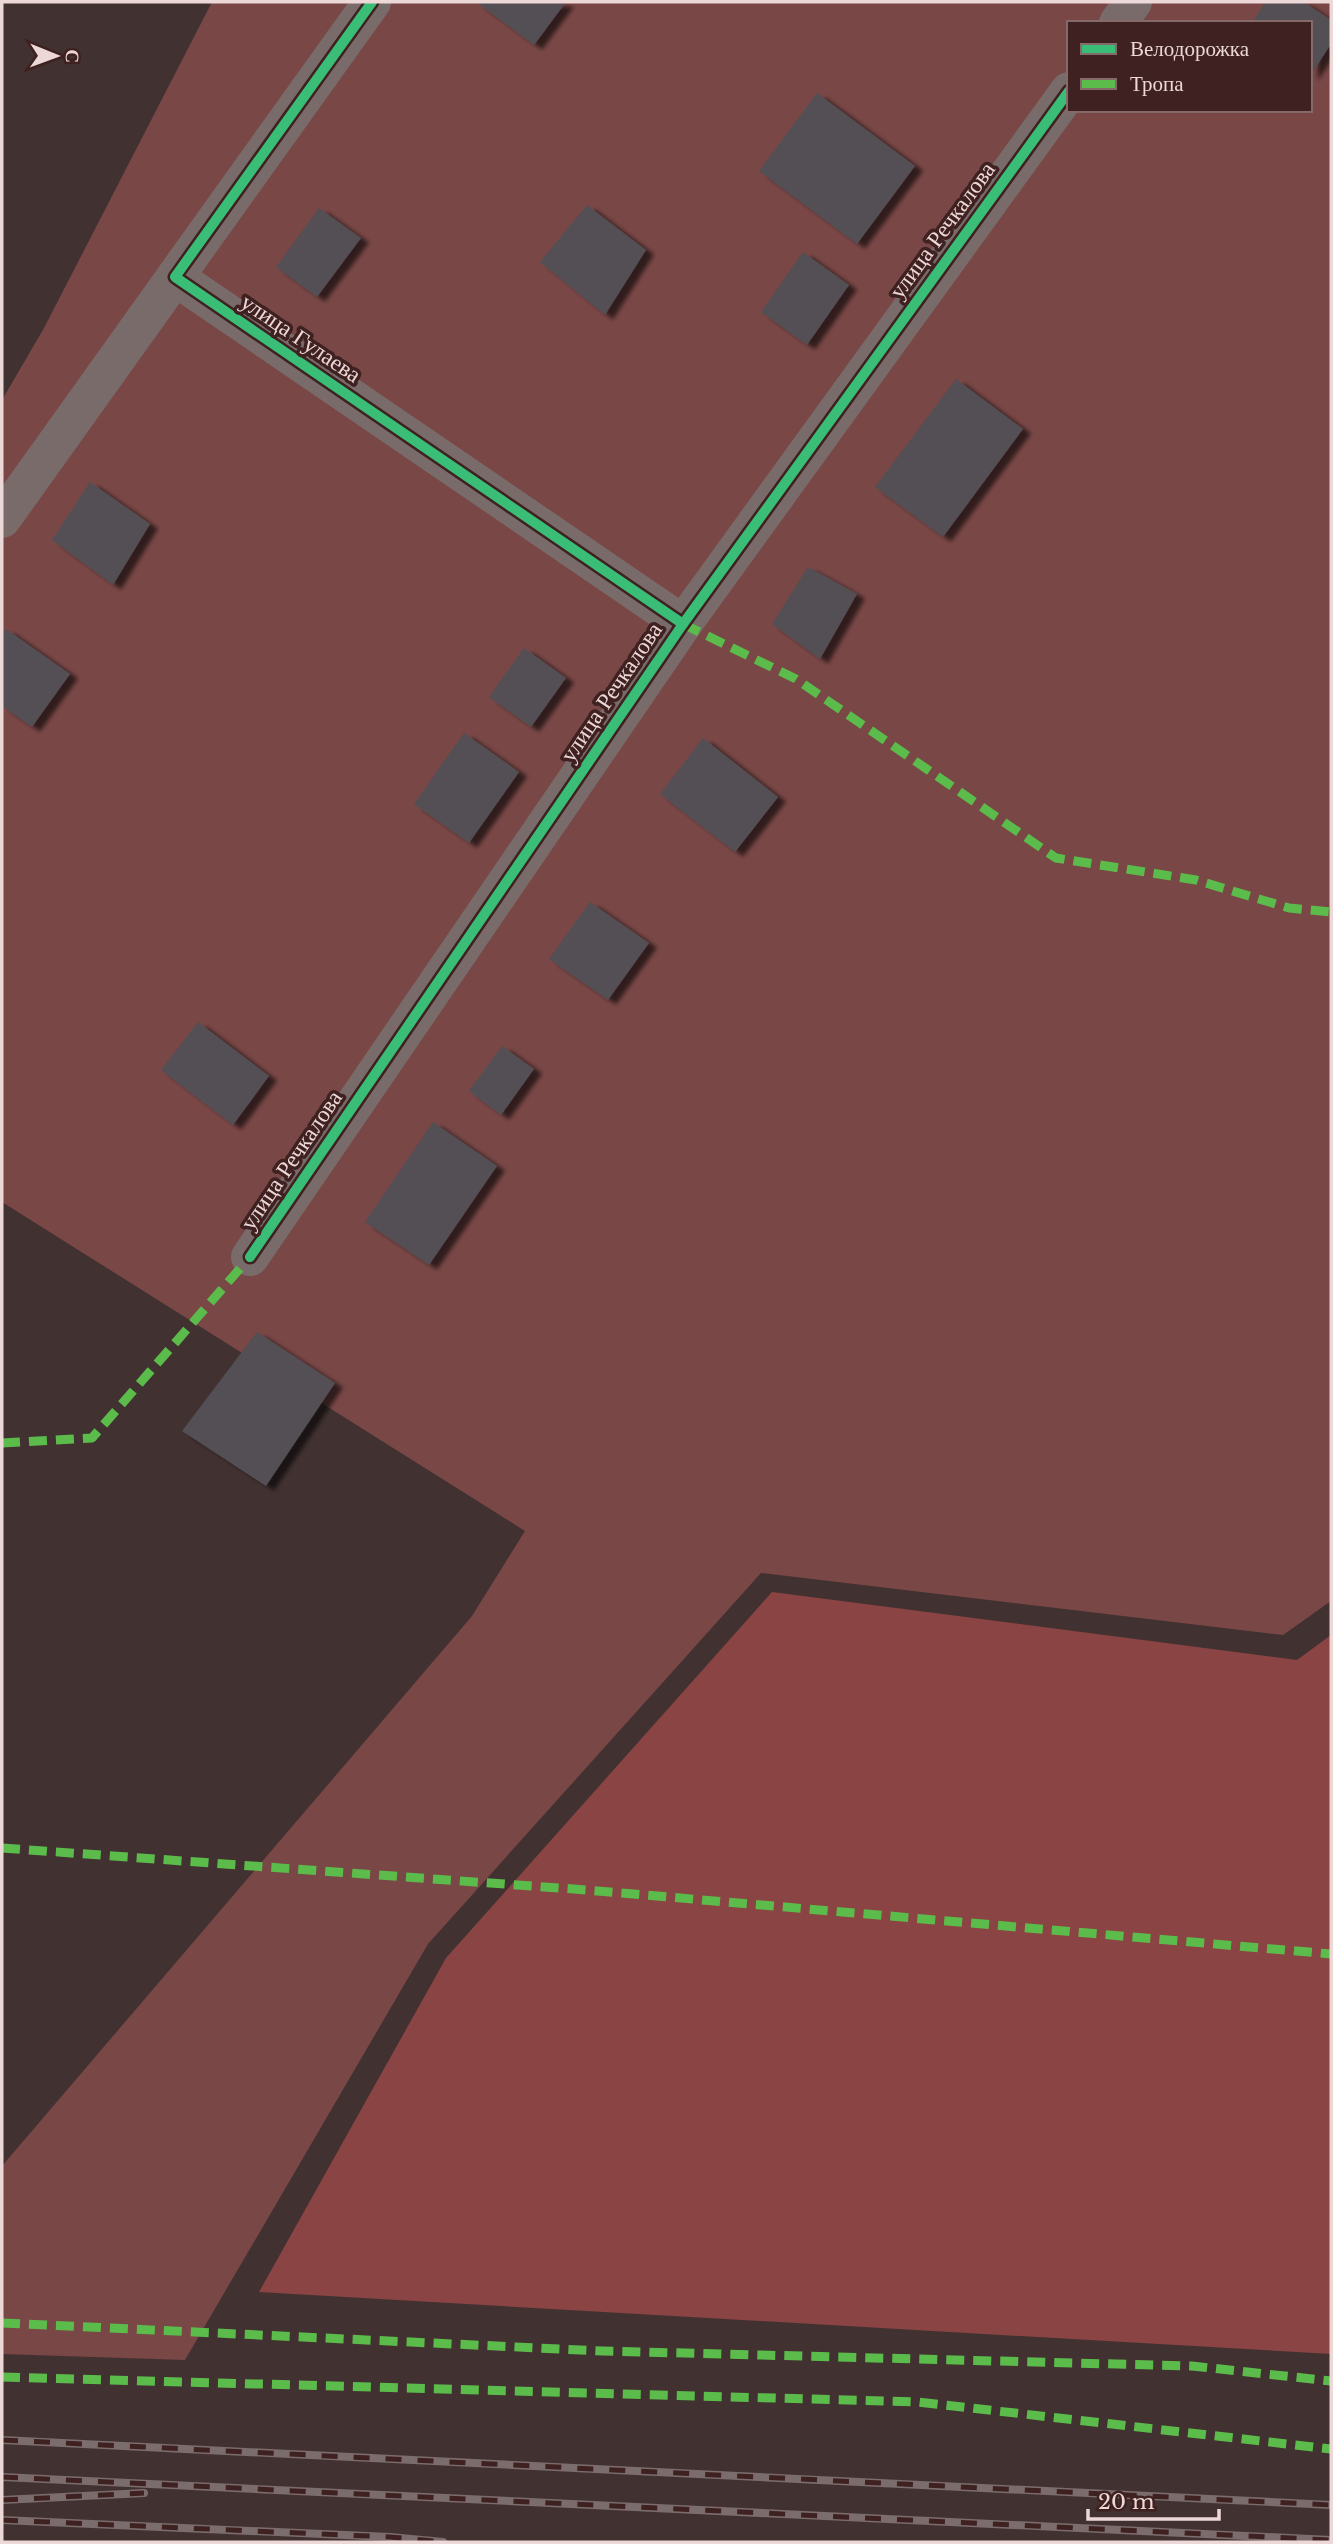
<svg xmlns="http://www.w3.org/2000/svg" width="1333" height="2544" font-family="'Libre Baskerville',serif">
<style>
.green{fill:#794746;fill-rule:evenodd}
.forest{fill:#8a4443}
.building{fill:#524f54;filter:url(#shadow)}
.lines{fill:none;stroke-linecap:round;stroke-linejoin:round}
.street{stroke:#796b6a;stroke-width:38}
.rail-casing{stroke:#7b6d6d;stroke-width:8}
.rail{stroke:#3e2120;stroke-width:5;stroke-dasharray:16;stroke-linecap:butt}
.quiet{stroke:#5cbc4b;stroke-width:9;stroke-dasharray:18 9;stroke-linecap:butt}
.cycleway-casing{stroke:#3e2120;stroke-width:15}
.cycleway{stroke:#3abd76;stroke-width:10}
.labels{text-anchor:middle;dominant-baseline:central;stroke-width:7;stroke-linejoin:round;paint-order:stroke}
.street-label{font-size:23px;fill:#ecd8d6;stroke:#3e2120}
</style>
<defs>
<filter id="shadow"><feDropShadow dx="8" dy="4.5" stdDeviation="2" flood-color="#0009"/></filter>
</defs>
<rect width="100%" height="100%" fill="#423131"/>
<!-- green -->
<path class="green" d="M212 2H1331V1601L1283 1635 761 1573 428 1944 185 2360 2 2354V2166L472 1616 525 1531 2 1202V400L44 328ZM1069 23H1310V110H1069Z"/>
<!-- forest -->
<path class="forest" d="M772 1592 1297 1660 1331 1635V2354L259 2292 446 1958Z"/>
<!-- building -->
<g class="building">
<path d="M476 2H566L534 45Z"/>
<path d="M1265 2H1304L1331 20V44L1310 76V23H1252Z"/>
<path d="M817 93 915 166 857 244 759 171Z"/>
<path d="M587 205 646 250 605 315 540 262Z"/>
<path d="M319 208 361 238 317 297 276 267Z"/>
<path d="M803 252 849 285 807 345 761 312Z"/>
<path d="M956 379 1023 429 943 537 875 487Z"/>
<path d="M90 482 150 524 113 585 52 540Z"/>
<path d="M808 567 857 594 820 659 772 624Z"/>
<path d="M6 629 70 674 32 727 2 706V635Z"/>
<path d="M524 648 566 678 531 727 489 697Z"/>
<path d="M464 733 519 772 469 843 414 804Z"/>
<path d="M703 738 778 797 735 852 660 794Z"/>
<path d="M590 902 649 943 608 1000 549 959Z"/>
<path d="M198 1022 269 1076 233 1125 161 1070Z"/>
<path d="M502 1046 534 1069 501 1115 469 1091Z"/>
<path d="M433 1122 497 1166 429 1265 365 1222Z"/>
<path d="M257 1332 335 1383 266 1486 182 1431Z"/>
</g>
<g class="lines">
<!-- street -->
<g class="street">
<path d="M372 2 175 277 683 624"/>
<path d="M1118 23 1133 2"/>
<path d="M2 519 175 277"/>
<path d="M250 1257 683 624 1069 91"/>
</g>
<!-- rail casing -->
<g class="rail-casing">
<g id="rail">
<path d="M2 2440 1331 2505"/>
<path d="M2 2477 1331 2540"/>
<path d="M2 2500 144 2493"/>
<path d="M2 2520 390 2537 443 2542"/>
</g>
</g>
<!-- rail -->
<use href="#rail" class="rail"/>
<!-- quiet -->
<g class="quiet">
<path d="M683 624 796 679 1056 858 1196 880 1289 908 1331 912"/>
<path d="M2 1443 92 1438 250 1257"/>
<path d="M2 1848 587 1890 1331 1954"/>
<path d="M2 2323 603 2351 1192 2366 1331 2381"/>
<path d="M2 2377 918 2402 1331 2449"/>
</g>
<!-- cycleway casing -->
<g class="cycleway-casing">
<g id="cycleway">
<path d="M372 2 175 277 683 624"/>
<path d="M250 1257 683 624 1069 91"/>
</g>
</g>
<!-- cycleway -->
<use href="#cycleway" class="cycleway"/>
</g>
<g class="labels">
<!-- street labels -->
<g class="street-label">
<text transform="translate(942 230) rotate(-54)">улица Речкалова</text>
<text transform="translate(301 338) rotate(34)">улица Гулаева</text>
<text transform="translate(611 692) rotate(-56)">улица Речкалова</text>
<text transform="translate(291 1160) rotate(-56)">улица Речкалова</text>
</g>
</g>
<!-- border -->
<rect width="1333" height="2544" fill="none" stroke="#ecd8d6" stroke-width="7"/>
<!-- legend -->
<rect x="1067" y="21" width="245" height="91" fill="#3e2120" stroke="#846a69" stroke-width="2"/>
<rect x="1081" y="44" width="35" height="10" fill="#3abd76" stroke="#846a69" stroke-width="2"/>
<text x="1130" y="56" font-size="21" fill="#ecd8d6">Велодорожка</text>
<rect x="1081" y="79" width="35" height="10" fill="#5cbc4b" stroke="#846a69" stroke-width="2"/>
<text x="1130" y="91" font-size="21" fill="#ecd8d6">Тропа</text>
<!-- north arrow -->
<g transform="translate(56 56) rotate(91)" stroke="#3e2120" stroke-width="5" paint-order="stroke">
<path d="M0-5L12 26L0 18L-12 26Z" fill="#ecd8d6"/>
<text y="-10" font-size="19" font-weight="bold" text-anchor="middle" fill="#ecd8d6">С</text>
</g>
<!-- scale -->
<path d="M1088 2509v10h131v-10" fill="none" stroke="#ecd8d6" stroke-width="3.5"/>
<text x="1098" y="2509" font-size="21" fill="#ecd8d6" stroke="#3e2120" stroke-width="5" paint-order="stroke">20 m</text>
</svg>
